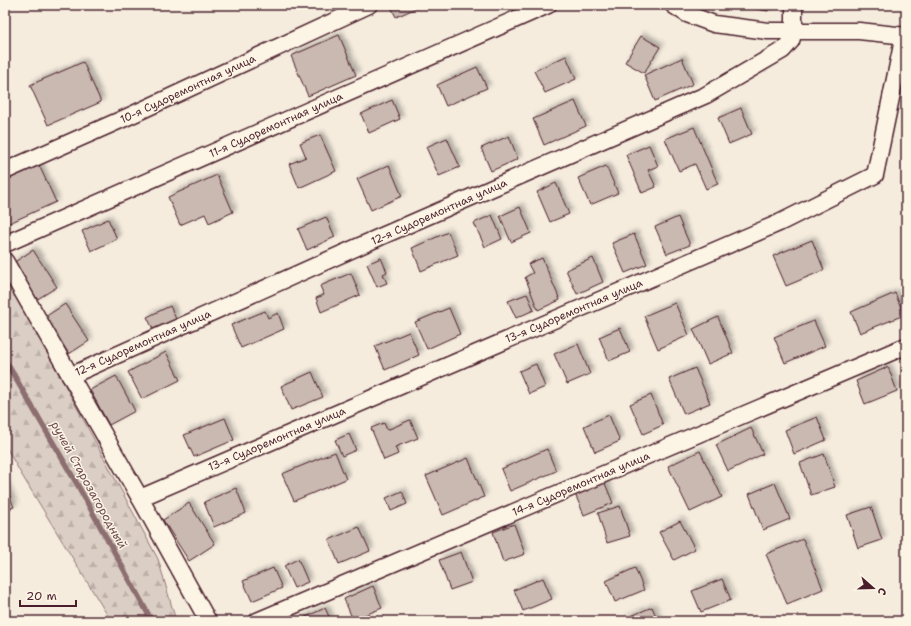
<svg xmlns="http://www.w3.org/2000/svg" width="911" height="626" font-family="'Shantell Sans',sans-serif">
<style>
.forest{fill:url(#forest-firs);stroke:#927678}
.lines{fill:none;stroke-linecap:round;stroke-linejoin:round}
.stream{stroke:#8c6e70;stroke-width:5.5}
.building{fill:#cab9b1;stroke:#4a1f2b;filter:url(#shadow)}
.minor-casing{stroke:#4a1f2b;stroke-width:19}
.minor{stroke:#fcf5e5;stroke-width:16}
.labels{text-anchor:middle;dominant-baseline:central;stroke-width:3;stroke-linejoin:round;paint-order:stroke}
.street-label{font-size:11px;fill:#4a1f2b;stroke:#fcf5e5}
.water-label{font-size:12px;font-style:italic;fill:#704d53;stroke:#fcf5e5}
</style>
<defs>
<pattern id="forest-firs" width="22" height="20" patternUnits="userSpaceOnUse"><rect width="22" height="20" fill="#dbcec4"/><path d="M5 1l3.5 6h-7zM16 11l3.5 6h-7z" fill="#bdb0a9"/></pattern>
<filter id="shadow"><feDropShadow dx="3.5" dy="-3.5" stdDeviation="2" flood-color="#0004"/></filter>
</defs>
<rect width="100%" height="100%" fill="#f5ecde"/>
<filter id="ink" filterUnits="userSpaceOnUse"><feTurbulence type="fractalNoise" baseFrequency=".025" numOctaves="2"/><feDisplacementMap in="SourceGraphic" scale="8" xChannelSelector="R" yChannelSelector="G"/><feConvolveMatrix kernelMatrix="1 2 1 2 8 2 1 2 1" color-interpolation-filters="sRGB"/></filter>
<g filter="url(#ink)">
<!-- forest -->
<path class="forest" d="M5 274 104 458 158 559 176 621H111L20 472 5 445Z"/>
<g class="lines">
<!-- stream -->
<path class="stream" d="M5 360 77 484 152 621"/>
</g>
<!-- building -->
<g class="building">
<path d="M390 5H423L396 17Z"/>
<path d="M464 5H477L466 10Z"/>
<path d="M733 5H769L768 11Z"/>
<path d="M339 35 356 75 308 96 291 56Z"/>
<path d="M641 36 660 47 644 73 625 62Z"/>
<path d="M566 56 576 79 545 93 534 71Z"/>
<path d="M682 58 693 84 655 101 644 75Z"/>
<path d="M83 62 101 102 48 125 30 85Z"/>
<path d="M477 67 487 88 446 106 437 85Z"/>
<path d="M392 100 400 119 369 133 361 114Z"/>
<path d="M575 101 586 126 544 145 533 119Z"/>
<path d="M741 108 752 134 729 144 718 118Z"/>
<path d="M694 127 718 184 706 189 695 164 679 171 665 139Z"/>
<path d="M320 135 336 171 299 188 289 164 306 157 300 143Z"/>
<path d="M509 136 518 159 491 171 481 148Z"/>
<path d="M447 138 460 167 439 176 426 147Z"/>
<path d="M649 145 658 166 648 170 656 187 642 193 626 155Z"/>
<path d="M38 163 56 202 5 225V177Z"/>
<path d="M389 165 402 196 371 210 357 179Z"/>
<path d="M606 166 618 193 590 205 578 178Z"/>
<path d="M217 175 233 212 209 223 205 214 180 225 168 197Z"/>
<path d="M556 183 569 214 550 222 537 192Z"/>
<path d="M520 207 531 233 511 242 500 216Z"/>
<path d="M492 215 502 239 485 247 474 223Z"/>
<path d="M326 217 335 237 307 250 298 229Z"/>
<path d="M678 217 690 245 667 254 655 227Z"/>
<path d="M108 219 117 239 91 251 82 231Z"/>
<path d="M448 232 458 255 421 271 412 248Z"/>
<path d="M634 234 647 264 625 273 612 243Z"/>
<path d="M812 240 824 270 786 286 773 256Z"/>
<path d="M33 250 57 287 36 300 13 263Z"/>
<path d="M381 258 387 272 383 274 387 283 377 287 367 264Z"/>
<path d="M542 258 560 300 538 310 525 277 533 273 528 264Z"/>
<path d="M593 258 603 282 577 294 566 270Z"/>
<path d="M351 273 360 295 321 312 316 298 324 295 320 286Z"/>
<path d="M895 293 904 315 860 333 851 312Z"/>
<path d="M527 294 534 310 516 318 508 301Z"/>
<path d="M675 303 689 335 658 349 644 316Z"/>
<path d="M65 304 89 341 69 354 45 317Z"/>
<path d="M170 306 176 319 153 329 147 317Z"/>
<path d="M449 308 460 334 427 349 415 322Z"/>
<path d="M265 311 268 318 278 313 284 329 241 348 231 325Z"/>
<path d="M718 317 733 353 708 364 693 329Z"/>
<path d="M814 321 825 346 785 363 774 337Z"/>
<path d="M620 328 630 352 609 361 599 337Z"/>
<path d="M409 332 419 355 385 370 375 346Z"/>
<path d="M578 344 590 374 567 384 554 354Z"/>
<path d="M166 352 180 380 142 399 128 372Z"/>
<path d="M536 364 545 387 529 394 519 371Z"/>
<path d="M888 367 897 391 865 404 856 381Z"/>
<path d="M695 368 710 403 684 414 669 379Z"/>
<path d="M312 372 323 397 291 410 281 386Z"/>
<path d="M116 376 135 411 109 425 90 390Z"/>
<path d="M651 395 663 425 643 434 630 404Z"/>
<path d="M609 415 620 441 595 452 584 426Z"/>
<path d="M817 417 826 440 794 454 785 430Z"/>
<path d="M225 418 234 440 194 457 184 435Z"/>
<path d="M410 420 418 438 395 447 398 454 384 460 371 428 384 423 387 430Z"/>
<path d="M751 428 763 454 728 471 716 445Z"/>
<path d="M349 434 356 450 342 456 335 440Z"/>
<path d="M547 449 556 471 510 491 501 469Z"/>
<path d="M700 451 722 497 690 512 668 466Z"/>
<path d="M335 452 346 479 294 501 282 474Z"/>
<path d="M824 454 835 487 811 495 800 463Z"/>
<path d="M468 458 484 497 443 515 426 476Z"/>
<path d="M604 481 613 503 584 515 575 494Z"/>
<path d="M775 483 790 519 763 530 749 494Z"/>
<path d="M5 485 14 507 5 510Z"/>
<path d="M236 488 246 513 214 527 204 502Z"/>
<path d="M402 491 407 504 391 511 386 498Z"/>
<path d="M189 503 215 544 189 561 163 520Z"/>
<path d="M620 506 630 536 607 543 598 513Z"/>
<path d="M871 507 882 540 858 548 847 515Z"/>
<path d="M680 521 695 549 674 560 659 532Z"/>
<path d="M514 524 525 554 503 562 493 532Z"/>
<path d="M359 527 370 551 339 564 329 540Z"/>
<path d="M803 539 823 589 787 604 766 554Z"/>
<path d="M461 552 472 582 450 590 439 560Z"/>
<path d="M298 559 308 582 294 588 284 566Z"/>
<path d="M273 568 282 588 252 601 243 581Z"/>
<path d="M635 568 644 590 615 602 606 581Z"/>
<path d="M543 578 552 599 523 611 514 590Z"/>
<path d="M722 579 731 600 701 612 692 591Z"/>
<path d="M373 586 382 608 353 620 344 599Z"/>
<path d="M652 607 658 621H625L624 619Z"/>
<path d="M325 608 331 621H297Z"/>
</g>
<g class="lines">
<!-- minor casing -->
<g class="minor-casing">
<g id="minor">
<path d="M673 5 687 14 714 24 768 31H859L906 36"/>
<path d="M5 171 125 118 369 5"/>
<path d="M5 244 548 5"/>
<path d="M5 261 140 498 208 621"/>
<path d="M70 376 382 236 706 95 783 50 791 41 794 31V5"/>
<path d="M140 498 779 223 875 175 904 35"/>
<path d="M257 621 906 346"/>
</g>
</g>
<!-- minor -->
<use href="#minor" class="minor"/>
</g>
</g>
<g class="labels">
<!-- street labels -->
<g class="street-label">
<text transform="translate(188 89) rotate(-25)">10-я Судоремонтная улица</text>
<text transform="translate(276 125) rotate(-24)">11-я Судоремонтная улица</text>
<text transform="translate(439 212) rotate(-24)">12-я Судоремонтная улица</text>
<text transform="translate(574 311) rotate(-23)">13-я Судоремонтная улица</text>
<text transform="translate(143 343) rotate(-24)">12-я Судоремонтная улица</text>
<text transform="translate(277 439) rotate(-23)">13-я Судоремонтная улица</text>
<text transform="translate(581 484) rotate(-23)">14-я Судоремонтная улица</text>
</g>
<!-- water labels -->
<g class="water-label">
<text transform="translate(89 485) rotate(61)">ручей Старозагородный</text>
</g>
</g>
<!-- margin -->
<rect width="911" height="626" fill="none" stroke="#fcf5e5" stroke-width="20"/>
<rect x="10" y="10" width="891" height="606" fill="none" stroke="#4a1f2b" stroke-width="1.5" filter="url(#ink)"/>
<!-- north arrow -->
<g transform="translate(873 588) rotate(110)" stroke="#fcf5e5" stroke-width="3" paint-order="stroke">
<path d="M0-3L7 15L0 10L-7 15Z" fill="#4a1f2b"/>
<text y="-6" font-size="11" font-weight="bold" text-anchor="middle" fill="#4a1f2b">С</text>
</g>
<!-- scale -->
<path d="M20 600v6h56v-6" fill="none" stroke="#4a1f2b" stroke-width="2"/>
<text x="26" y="600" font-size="12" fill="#4a1f2b" stroke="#fcf5e5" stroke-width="3" paint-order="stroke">20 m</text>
</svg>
